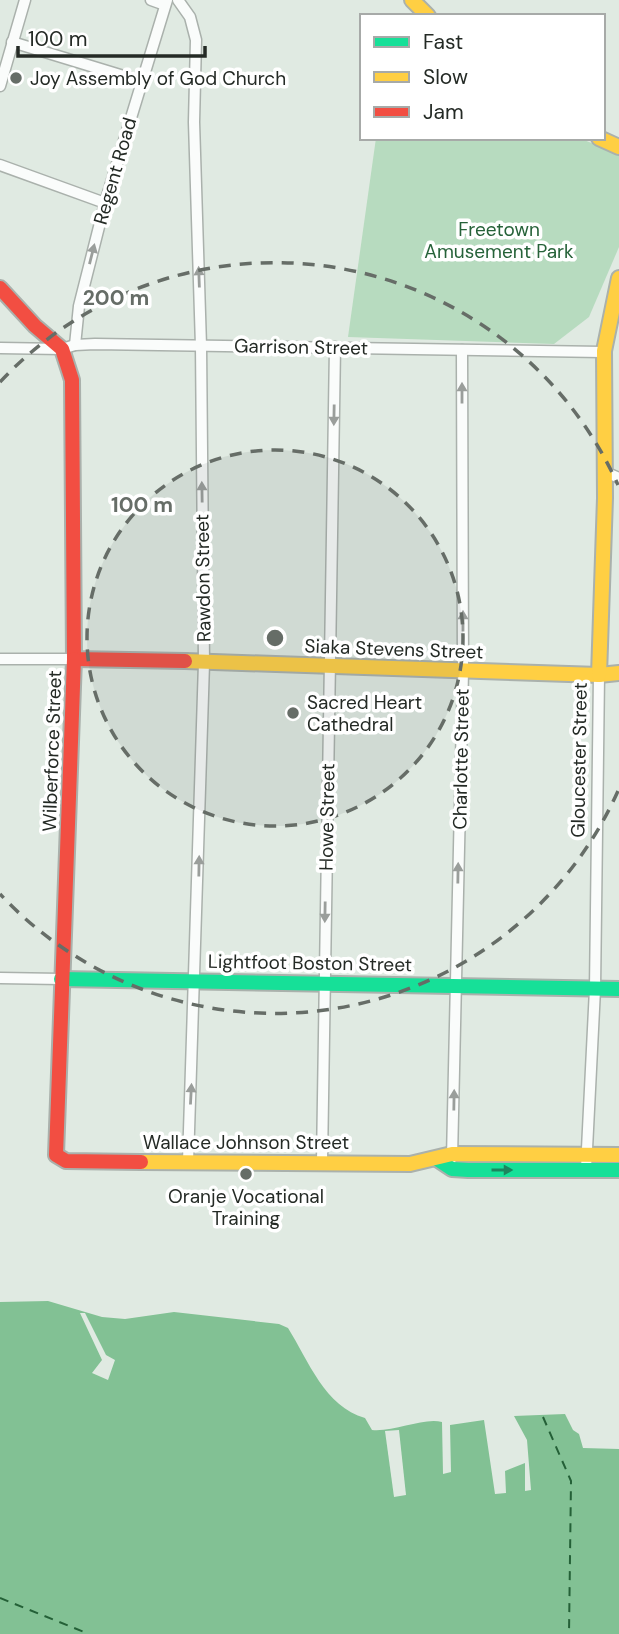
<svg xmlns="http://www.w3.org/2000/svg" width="619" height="1634" font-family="'DM Sans',sans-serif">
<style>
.green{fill:#b7dbbf}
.water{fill:#82c194}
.pier{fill:#e0eae2}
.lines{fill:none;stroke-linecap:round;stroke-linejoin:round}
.ferry{stroke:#246037;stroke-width:2;stroke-dasharray:9 7;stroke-linecap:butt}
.street-casing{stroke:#aab1ac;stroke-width:13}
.fast-casing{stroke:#aab1ac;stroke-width:18}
.slow-casing{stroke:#aab1ac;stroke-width:18}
.jam-casing{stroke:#aab1ac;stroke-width:18}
.street{stroke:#fafcfb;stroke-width:10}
.fast{stroke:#16e098;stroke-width:14}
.slow{stroke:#ffcf43;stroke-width:14}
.jam{stroke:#f24e42;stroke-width:14}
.oneway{fill:#9a9e9b}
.oneway2{fill:#1d855e}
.ring{fill:none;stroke:#666d67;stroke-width:3.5;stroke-dasharray:12 9}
.poi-dot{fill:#666d67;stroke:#fff;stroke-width:2.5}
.labels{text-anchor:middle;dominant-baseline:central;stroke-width:7;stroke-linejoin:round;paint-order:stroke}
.poi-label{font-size:19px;fill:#242a25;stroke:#fff;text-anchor:start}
.street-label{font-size:19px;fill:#242a25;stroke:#fff}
.park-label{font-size:19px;fill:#266239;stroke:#fff}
.centre{fill:#666d67;stroke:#fff;stroke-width:3.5}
.ring-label{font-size:21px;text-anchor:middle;font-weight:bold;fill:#666d67;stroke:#fff;stroke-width:7;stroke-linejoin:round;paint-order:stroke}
</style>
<rect width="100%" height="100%" fill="#e0eae2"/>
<!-- green -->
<path class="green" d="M376 138H579L619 154V247L589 317 554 344 348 337Z"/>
<!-- water -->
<path class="water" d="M48 1301 102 1317 125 1319 174 1312 279 1324 288 1328C308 1360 325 1407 365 1418L372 1430C395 1432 424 1417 442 1422L443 1474 451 1472 450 1425 484 1420 495 1494 506 1493 505 1471 525 1463V1491L531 1490 527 1440 514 1416 565 1414 573 1430 579 1434 583 1448 619 1449V1634H0V1302Z"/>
<!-- pier -->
<g class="pier">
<path d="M80 1313H85L106 1355 115 1360 108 1380 92 1373 102 1360Z"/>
<path d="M399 1430 406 1495 394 1497 385 1431Z"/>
</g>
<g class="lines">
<!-- ferry -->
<g class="ferry">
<path d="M543 1417 571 1481 569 1634"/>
<path d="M0 1598 89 1634"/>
</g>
<!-- street casing -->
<g class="street-casing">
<g id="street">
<path d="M151 0 165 5"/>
<path d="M178 0 190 17 196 40 194 122 201 346 204 663 188 1162"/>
<path d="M12 42 140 81"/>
<path d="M0 86 25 0"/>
<path d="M0 165 105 203"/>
<path d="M75 345 79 306 105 203 167 0"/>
<path d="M0 348 62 349 75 345 95 344 602 352"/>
<path d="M605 472 619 478"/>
<path d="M0 659H74"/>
<path d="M0 978 61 979"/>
<path d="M452 1158 463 671 462 350"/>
<path d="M322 1161 335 347"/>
<path d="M586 1169 595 989 599 675"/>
</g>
</g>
<!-- fast casing -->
<g class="fast-casing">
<g id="fast">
<path d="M61 979 619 989"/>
<path d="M437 1159 452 1169 468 1170H619"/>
</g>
</g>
<!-- slow casing -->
<g class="slow-casing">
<g id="slow">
<path d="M412 0 428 16"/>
<path d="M599 138 619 147"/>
<path d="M185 661 599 675 619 673"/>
<path d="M599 675 605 498 604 351 619 278"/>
<path d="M141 1162 410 1164 452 1154 619 1155"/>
</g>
</g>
<!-- jam casing -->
<g class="jam-casing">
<g id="jam">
<path d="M0 288 35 326 62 349 72 380 74 659 185 661"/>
<path d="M74 659 56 1155 66 1161 141 1162"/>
</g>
</g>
<!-- street -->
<use href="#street" class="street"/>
<!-- fast -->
<use href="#fast" class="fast"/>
<!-- slow -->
<use href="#slow" class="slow"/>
<!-- jam -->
<use href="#jam" class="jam"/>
</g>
<!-- one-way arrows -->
<defs><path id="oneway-solid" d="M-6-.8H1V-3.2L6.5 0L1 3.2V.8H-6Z" transform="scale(1.75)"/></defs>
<g class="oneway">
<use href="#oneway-solid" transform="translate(92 254) rotate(-76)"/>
<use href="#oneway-solid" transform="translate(199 277) rotate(-92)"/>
<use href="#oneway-solid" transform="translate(462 393) rotate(-90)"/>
<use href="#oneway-solid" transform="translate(334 415) rotate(91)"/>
<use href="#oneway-solid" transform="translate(202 492) rotate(-91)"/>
<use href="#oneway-solid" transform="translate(463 621) rotate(-90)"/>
<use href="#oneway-solid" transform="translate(199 866) rotate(-89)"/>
<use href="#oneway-solid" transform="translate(458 873) rotate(-89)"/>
<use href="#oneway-solid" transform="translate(325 912) rotate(91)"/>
<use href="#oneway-solid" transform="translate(191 1094) rotate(-87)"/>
<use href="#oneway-solid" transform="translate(454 1100) rotate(-89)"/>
</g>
<use class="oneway2" href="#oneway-solid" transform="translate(502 1170)"/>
<!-- distance rings -->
<circle cx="275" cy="638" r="188" fill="#666d67" fill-opacity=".12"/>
<g class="ring">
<circle cx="275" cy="638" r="188"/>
<path d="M618 791A376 376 0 0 1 0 894M0 382A376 376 0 0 1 618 485"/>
</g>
<!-- markers -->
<g class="poi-dot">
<circle cx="16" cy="78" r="7"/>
<circle cx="293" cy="713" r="7"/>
<circle cx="246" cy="1174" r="7"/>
</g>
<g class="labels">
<!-- poi labels -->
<g class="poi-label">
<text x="30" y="78">Joy Assembly of God Church</text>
<text x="307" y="702">Sacred Heart<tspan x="307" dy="22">Cathedral</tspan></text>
<text x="246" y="1196" text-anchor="middle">Oranje Vocational<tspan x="246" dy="22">Training</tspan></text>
</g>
<!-- street labels -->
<g class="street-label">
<text transform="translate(115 171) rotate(-74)">Regent Road</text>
<text transform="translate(301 347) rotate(1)">Garrison Street</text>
<text transform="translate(203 578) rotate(-91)">Rawdon Street</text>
<text transform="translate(394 649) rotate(2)">Siaka Stevens Street</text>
<text transform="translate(52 751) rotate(-88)">Wilberforce Street</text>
<text transform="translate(461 759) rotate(-89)">Charlotte Street</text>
<text transform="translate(579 760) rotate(-89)">Gloucester Street</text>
<text transform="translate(327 817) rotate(-89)">Howe Street</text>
<text transform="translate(310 963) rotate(1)">Lightfoot Boston Street</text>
<text x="246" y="1142">Wallace Johnson Street</text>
</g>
<!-- park labels -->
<g class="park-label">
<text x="499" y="229">Freetown<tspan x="499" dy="22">Amusement Park</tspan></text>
</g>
</g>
<circle cx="275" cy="638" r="10" class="centre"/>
<g class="ring-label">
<text x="116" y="305">200 m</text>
<text x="142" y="512">100 m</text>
</g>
<!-- legend -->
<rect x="360" y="14" width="245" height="126" fill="#ffffff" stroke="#a7aaa8" stroke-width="2"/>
<rect x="374" y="37" width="35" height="10" fill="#16e098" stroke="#a7aaa8" stroke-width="2"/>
<text x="423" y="49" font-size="21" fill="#242a25">Fast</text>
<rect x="374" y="72" width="35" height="10" fill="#ffcf43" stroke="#a7aaa8" stroke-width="2"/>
<text x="423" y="84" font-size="21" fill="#242a25">Slow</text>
<rect x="374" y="107" width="35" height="10" fill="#f24e42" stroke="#a7aaa8" stroke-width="2"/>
<text x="423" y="119" font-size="21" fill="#242a25">Jam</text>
<!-- scale -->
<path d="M18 46v10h187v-10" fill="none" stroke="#242a25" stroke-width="3.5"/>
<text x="28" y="46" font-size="21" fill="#242a25" stroke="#ffffff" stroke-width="5" paint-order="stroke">100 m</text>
</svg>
